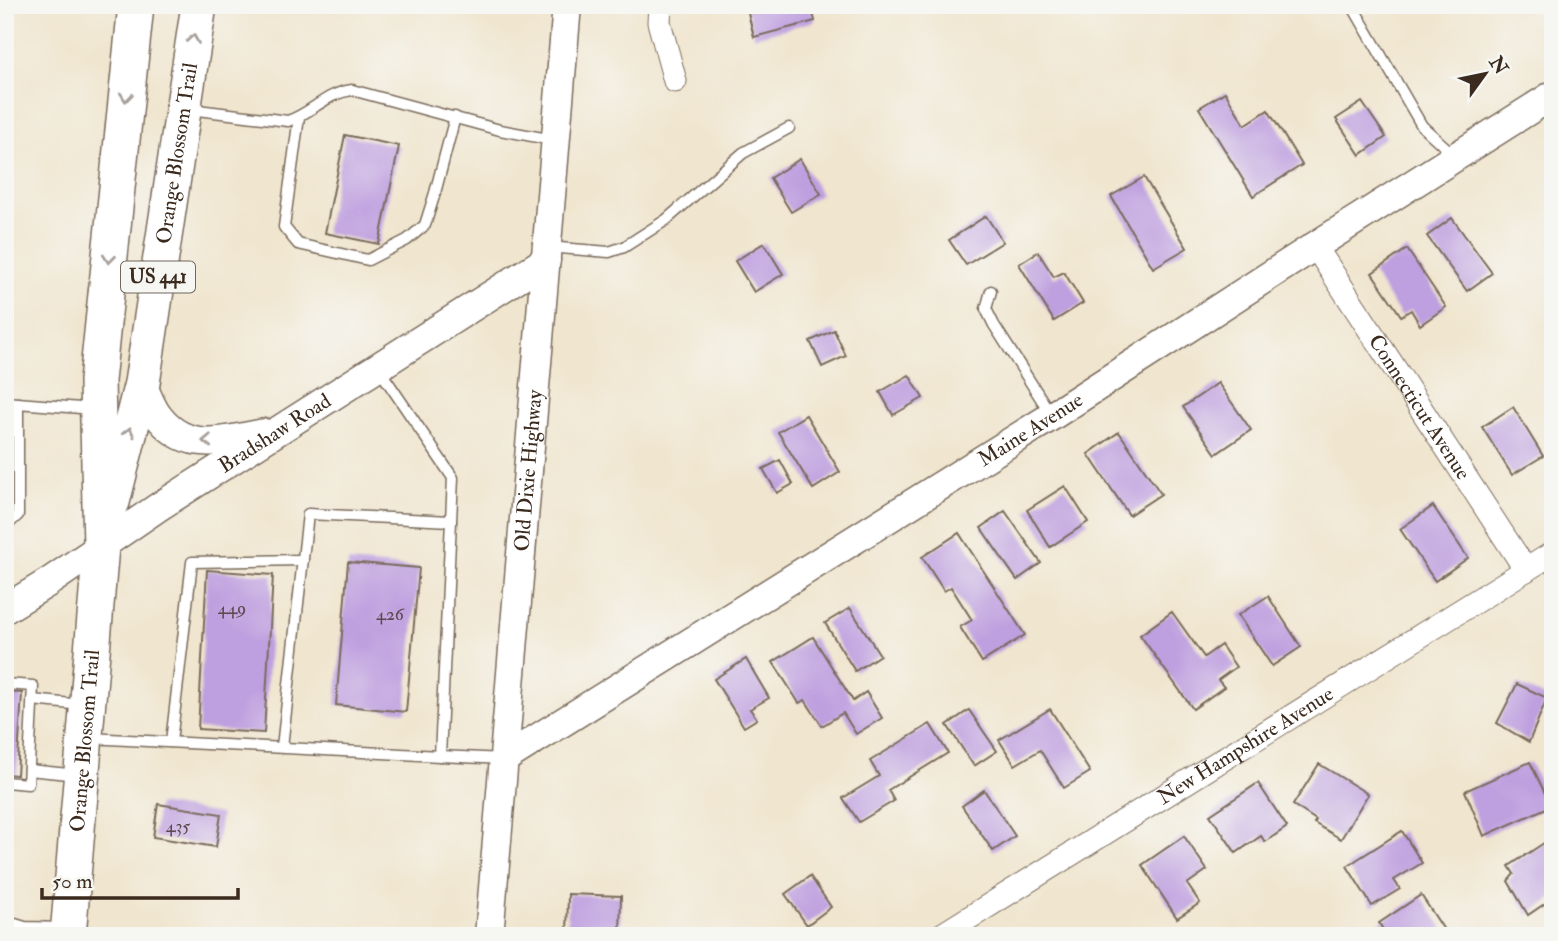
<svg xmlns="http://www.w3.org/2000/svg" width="1558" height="941" font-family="'IM FELL Double Pica',serif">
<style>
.building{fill:#be9fdf}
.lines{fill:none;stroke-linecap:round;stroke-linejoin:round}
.service-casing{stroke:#7a6b5c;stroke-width:13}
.minor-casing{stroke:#7a6b5c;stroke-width:25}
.tertiary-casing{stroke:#7a6b5c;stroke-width:31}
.primary-casing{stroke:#7a6b5c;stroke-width:38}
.service{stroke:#fff;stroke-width:10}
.minor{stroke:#fff;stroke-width:23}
.tertiary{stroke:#fff;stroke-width:28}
.primary{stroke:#fff;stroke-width:35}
.oneway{stroke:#a79f9a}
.labels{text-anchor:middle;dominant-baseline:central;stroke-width:5;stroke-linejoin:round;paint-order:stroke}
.number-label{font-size:18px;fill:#5c474e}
.shield{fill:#f6f6f2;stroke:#73675e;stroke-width:2}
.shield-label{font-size:19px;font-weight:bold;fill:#3b2a1e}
.street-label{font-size:21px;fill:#3b2a1e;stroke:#f6f6f2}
</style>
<rect width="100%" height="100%" fill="#f6f6f2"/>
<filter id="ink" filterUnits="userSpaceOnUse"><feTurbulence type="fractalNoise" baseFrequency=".0143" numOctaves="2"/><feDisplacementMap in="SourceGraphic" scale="14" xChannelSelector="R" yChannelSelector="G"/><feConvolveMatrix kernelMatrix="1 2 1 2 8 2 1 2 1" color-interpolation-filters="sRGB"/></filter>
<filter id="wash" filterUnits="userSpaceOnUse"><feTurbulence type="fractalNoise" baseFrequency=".00686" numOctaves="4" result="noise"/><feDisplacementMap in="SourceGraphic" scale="28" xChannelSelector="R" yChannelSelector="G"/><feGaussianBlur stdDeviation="1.57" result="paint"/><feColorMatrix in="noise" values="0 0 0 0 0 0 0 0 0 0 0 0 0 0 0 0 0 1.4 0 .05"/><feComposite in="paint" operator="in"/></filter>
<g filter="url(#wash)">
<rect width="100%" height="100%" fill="#f0e5ce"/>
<g id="blocks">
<!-- building -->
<g class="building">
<path d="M746 5H811L815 21 754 37Z"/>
<path d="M1225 92 1245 125 1268 110 1302 165 1253 196 1199 108Z"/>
<path d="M1362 102 1386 137 1360 155 1336 119Z"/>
<path d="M345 135 399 146 379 244 325 233Z"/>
<path d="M800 159 821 194 791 212 770 178Z"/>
<path d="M1144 177 1187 248 1153 268 1111 196Z"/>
<path d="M986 216 1003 242 966 265 949 240Z"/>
<path d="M1452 218 1492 273 1467 291 1427 236Z"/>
<path d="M764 243 783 274 754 292 735 261Z"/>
<path d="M1407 249 1446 307 1420 325 1411 310 1401 316 1372 273Z"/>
<path d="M1038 252 1054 277 1064 272 1083 303 1054 321 1019 264Z"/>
<path d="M834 330 846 356 822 367 810 341Z"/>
<path d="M909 375 923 398 893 415 880 392Z"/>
<path d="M1218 383 1251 430 1216 454 1183 407Z"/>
<path d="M1513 407 1543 456 1512 475 1482 427Z"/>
<path d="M806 415 840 472 813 489 778 432Z"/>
<path d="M1119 432 1161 494 1129 515 1088 454Z"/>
<path d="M780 460 793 484 777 493 763 469Z"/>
<path d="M1065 486 1088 522 1050 547 1027 510Z"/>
<path d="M1433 506 1468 558 1435 581 1400 529Z"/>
<path d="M1005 511 1041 563 1017 580 981 528Z"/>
<path d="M959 533 1025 635 982 662 960 627 972 620 951 587 944 591 922 557Z"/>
<path d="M348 562 419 568 406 712 336 705Z"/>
<path d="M207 570 273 575 264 733 198 729Z"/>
<path d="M1268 596 1301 647 1272 666 1238 615Z"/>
<path d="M850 608 880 655 855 671 825 623Z"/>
<path d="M1172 612 1204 657 1221 645 1236 667 1218 680 1224 687 1193 709 1140 635Z"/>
<path d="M813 637 853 701 866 692 882 718 856 734 843 713 822 726 805 700 799 703 773 662Z"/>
<path d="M746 659 769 698 750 709 757 719 744 727 714 679Z"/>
<path d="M1517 684 1547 698 1529 742 1497 723Z"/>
<path d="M5 692 22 693 17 775 5 774Z"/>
<path d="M1050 709 1090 772 1064 788 1040 750 1015 765 999 740Z"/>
<path d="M969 710 997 751 974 766 947 725Z"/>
<path d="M930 724 948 753 888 790 894 801 859 822 843 798 879 776 870 761Z"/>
<path d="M1530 762 1551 806 1484 836 1465 791Z"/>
<path d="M1319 764 1368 794 1341 839 1314 823 1316 820 1293 805Z"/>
<path d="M1258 783 1287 827 1265 842 1261 836 1236 853 1210 815Z"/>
<path d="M984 790 1015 836 993 851 962 806Z"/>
<path d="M158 804 221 814 216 847 153 837Z"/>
<path d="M1402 831 1422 863 1394 880 1400 889 1372 906 1347 866Z"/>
<path d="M1184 836 1207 870 1187 884 1200 903 1177 918 1142 865Z"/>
<path d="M1553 837V898L1528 915 1508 881 1514 874 1509 866Z"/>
<path d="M810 876 831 907 807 925 785 894Z"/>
<path d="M568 894 621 896 620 936H567Z"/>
<path d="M1421 895 1448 936H1387L1379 923Z"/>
</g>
</g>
</g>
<g filter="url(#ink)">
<use href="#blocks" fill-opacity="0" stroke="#7a6b5c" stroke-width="2"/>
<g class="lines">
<!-- service casing -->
<g class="service-casing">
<g id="service">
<path d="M1353 7 1422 126 1455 156"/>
<path d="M189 109 288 121C312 113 326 93 352 90L500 130 553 140"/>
<path d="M299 117 284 227 298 244 368 260 407 240 425 225 435 193 455 117"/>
<path d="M547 247 609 252 624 247 666 220 743 153 789 128"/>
<path d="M991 291 986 309 994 325 1052 416"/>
<path d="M5 402 93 409"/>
<path d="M5 527 18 515V403"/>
<path d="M5 684 33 686 28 784 5 782"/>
<path d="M32 700 82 705"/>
<path d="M89 738 440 756 453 478 379 369"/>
<path d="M171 742 192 562 303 560"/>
<path d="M282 747 308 514 451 521"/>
<path d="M440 756 504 759"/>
<path d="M29 770 78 775"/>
<path d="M5 921 25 927 63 928"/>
</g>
</g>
<!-- minor casing -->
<g class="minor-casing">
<g id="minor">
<path d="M660 5 659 22 675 81"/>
<path id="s1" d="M1315 246 1526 570"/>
<path id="s2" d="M940 936 1553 553"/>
</g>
</g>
<!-- tertiary casing -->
<g class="tertiary-casing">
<g id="tertiary">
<path d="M142 383C146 393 150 404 156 413 185 455 223 440 265 433"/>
<path id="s3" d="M5 609 49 582 160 506 546 260"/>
<path id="s4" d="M504 759 1052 416 1315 246 1553 95"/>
<path id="s5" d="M489 936 567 5"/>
</g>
</g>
<!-- primary casing -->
<g class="primary-casing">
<g id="primary">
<path id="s6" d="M112 502 142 383 199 5"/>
<path id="s7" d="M68 936 101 546 97 381 136 5"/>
</g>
</g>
<!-- service -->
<use href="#service" class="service"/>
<!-- minor -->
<use href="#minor" class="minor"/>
<!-- tertiary -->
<use href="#tertiary" class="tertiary"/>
<!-- primary -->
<use href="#primary" class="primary"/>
</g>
<!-- one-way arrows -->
<defs><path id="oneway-chevron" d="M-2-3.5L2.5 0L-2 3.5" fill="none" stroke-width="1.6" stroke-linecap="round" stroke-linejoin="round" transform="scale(1.75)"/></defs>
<g class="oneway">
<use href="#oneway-chevron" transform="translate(193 39) rotate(-81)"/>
<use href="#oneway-chevron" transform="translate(126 97) rotate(96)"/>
<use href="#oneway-chevron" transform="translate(109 259) rotate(96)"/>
<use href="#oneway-chevron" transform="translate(129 432) rotate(-76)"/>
<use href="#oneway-chevron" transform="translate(207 441) rotate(178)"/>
</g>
</g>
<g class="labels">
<!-- number labels -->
<g class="number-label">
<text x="232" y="608">449</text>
<text x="390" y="614">426</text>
<text x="178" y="826">435</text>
</g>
<!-- shield labels -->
<rect class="shield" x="121" y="261.5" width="74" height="31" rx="5"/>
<g class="shield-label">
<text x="158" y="277">US 441</text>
</g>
<!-- street labels -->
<g class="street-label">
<text stroke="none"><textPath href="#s6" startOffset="355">Orange Blossom Trail</textPath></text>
<text stroke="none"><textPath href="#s1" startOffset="192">Connecticut Avenue</textPath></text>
<text stroke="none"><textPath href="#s4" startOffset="621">Maine Avenue</textPath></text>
<text stroke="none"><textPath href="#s3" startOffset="322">Bradshaw Road</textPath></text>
<text stroke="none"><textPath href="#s5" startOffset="467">Old Dixie Highway</textPath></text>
<text stroke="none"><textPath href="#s7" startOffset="196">Orange Blossom Trail</textPath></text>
<text stroke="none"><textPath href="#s2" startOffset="360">New Hampshire Avenue</textPath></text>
</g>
</g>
<!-- margin -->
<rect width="1558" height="941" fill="none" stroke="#f6f6f2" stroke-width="28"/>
<!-- north arrow -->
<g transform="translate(1485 74) rotate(57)" stroke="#f6f6f2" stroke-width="5" paint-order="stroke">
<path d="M0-5L12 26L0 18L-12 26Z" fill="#3b2a1e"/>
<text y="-10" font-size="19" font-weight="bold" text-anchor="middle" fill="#3b2a1e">N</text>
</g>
<!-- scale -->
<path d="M42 888v10h196v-10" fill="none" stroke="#3b2a1e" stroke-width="3.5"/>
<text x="52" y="888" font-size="21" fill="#3b2a1e" stroke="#f6f6f2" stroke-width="5" paint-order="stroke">50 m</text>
</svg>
